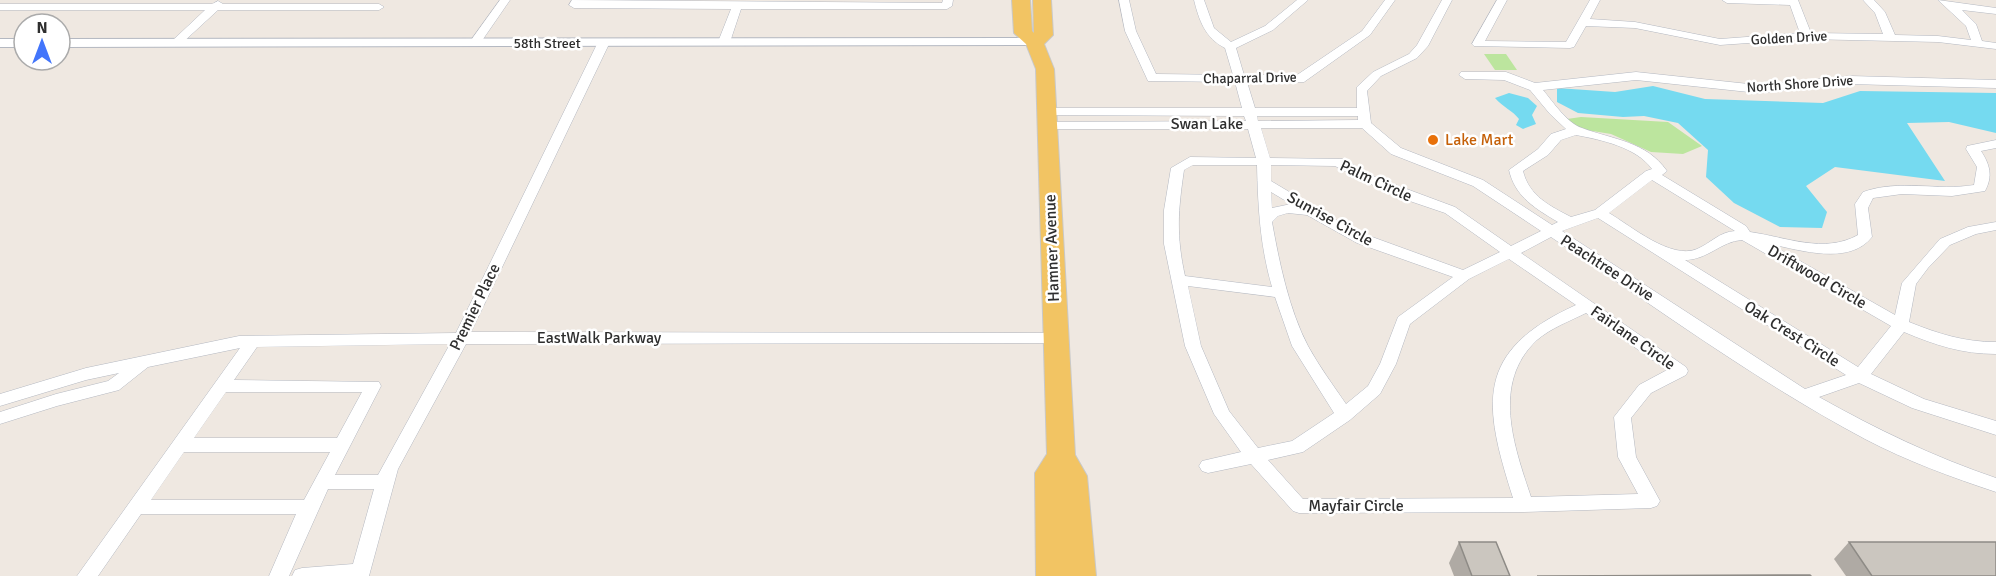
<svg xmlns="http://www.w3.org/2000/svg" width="1996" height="576" font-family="Signika,sans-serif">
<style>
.green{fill:#bce59e}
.water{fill:#75daf0}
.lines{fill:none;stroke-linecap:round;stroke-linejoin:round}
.minor-casing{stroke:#b4b8c1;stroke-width:1}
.tertiary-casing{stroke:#b4b8c1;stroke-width:2}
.primary-casing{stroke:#c9c9c9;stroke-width:2}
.minor{fill:#fff;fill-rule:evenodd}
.tertiary{fill:#fff;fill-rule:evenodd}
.primary{fill:#f2c463;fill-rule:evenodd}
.wall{fill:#afaaa4}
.building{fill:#cbc6bf;stroke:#8e8b86;stroke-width:1.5}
.food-dot{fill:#e8710a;stroke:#fff;stroke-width:2}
.labels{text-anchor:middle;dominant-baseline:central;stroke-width:5;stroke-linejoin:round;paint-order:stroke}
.far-street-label{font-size:14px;fill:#2e2e2e;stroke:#fff}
.street-label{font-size:16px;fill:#2e2e2e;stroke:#fff}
.food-label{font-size:16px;fill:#c56008;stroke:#fff;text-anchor:start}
</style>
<rect width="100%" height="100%" fill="#efe8e1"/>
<!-- green -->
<g class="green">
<path d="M1484 54H1506L1517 70H1495Z"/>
<path d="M1581 117 1668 122 1702 146 1683 154 1651 152 1611 134 1580 129 1567 119Z"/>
</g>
<!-- water -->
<g class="water">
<path d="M1653 86 1705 99 1823 103 1860 91 1996 93V133L1949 122 1907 123 1945 181 1835 167 1806 186 1827 212 1822 228 1780 227 1734 203 1706 177 1708 150 1678 123 1644 116 1623 117 1578 113 1557 102V88L1615 92Z"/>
<path d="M1509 93 1528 98 1537 106 1532 115 1536 124 1523 129 1516 125 1519 119C1513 111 1503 107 1495 98Z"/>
</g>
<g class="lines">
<!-- minor casing -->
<g class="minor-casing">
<g id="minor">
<path d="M500 0H510L479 45H471L469 43Z"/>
<path d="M572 0 942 3 943 0H953L952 6 947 9H741L730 42 724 45 718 42 731 9 574 8 569 5Z"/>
<path d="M1119 0H1129L1136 31 1156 74 1233 75 1225 48C1205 38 1199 20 1194 0H1204L1214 28 1231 42 1265 26 1297 0H1308L1273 30 1236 48 1244 75H1297L1362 31 1385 0H1395L1370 35 1304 82H1247L1255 108H1357V87L1373 72 1409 54 1417 45 1442 0H1452L1428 46 1417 58 1381 76 1367 91 1371 123 1401 148 1483 180 1552 225 1558 222C1536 209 1515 197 1509 170L1538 149 1551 134 1566 129 1550 114 1530 90 1504 80 1465 79 1459 75 1461 72H1506L1535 83 1636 72 1758 85 1850 76 1996 80V88L1850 84 1758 93 1636 80 1543 90C1553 102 1567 123 1582 128 1614 140 1646 141 1667 171L1662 175 1746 226 1750 232C1786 237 1824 254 1858 235L1855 204 1863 192C1899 179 1937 191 1974 185L1977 167 1966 149 1967 146 1996 140V148L1981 151C1990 165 1993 176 1985 191L1952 196 1902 194 1873 198 1868 208 1872 237C1849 266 1800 250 1770 244L1895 315 1902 283 1940 239 1968 227 1996 222V230L1976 234 1950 245 1928 268 1916 284 1909 322C1939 334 1964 342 1996 342V354C1962 354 1935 345 1904 332L1871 374 1924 399 1996 421V435L1912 408 1859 383 1819 397C1876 429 1934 457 1996 478V492C1951 477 1907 461 1865 439 1756 381 1654 306 1551 237L1521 253 1686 367 1688 371 1686 375 1651 393 1631 418 1636 457 1660 501 1657 506 1651 508 1524 512 1299 513 1293 511 1251 464 1208 473 1202 471 1199 466 1202 461 1241 452 1214 414 1185 346 1164 244V210L1171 168 1190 157 1256 158 1248 129H1044L1042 126 1048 122 1246 121 1244 116 1043 115 1041 112 1047 108H1242L1235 82 1148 81 1125 31ZM1257 116H1358V120L1258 121ZM1261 128H1362L1391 154 1473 186 1541 231 1511 246 1455 207 1377 178 1343 159 1270 158ZM1576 135C1602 140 1636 147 1652 169L1646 171 1595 210 1571 217C1550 206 1529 196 1523 171L1548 155 1561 140ZM1193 165H1257C1258 207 1260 246 1272 287L1185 276C1176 235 1178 211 1184 170ZM1271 165 1335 166 1395 196 1445 213 1500 252 1463 270 1353 230 1271 181ZM1652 180 1735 231C1719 232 1711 243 1697 249 1671 260 1631 226 1609 213ZM1271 192 1291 204 1272 208ZM1288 213 1307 215 1357 243 1453 277 1398 317 1380 364 1368 386 1346 404C1333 385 1319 366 1308 346 1289 310 1279 261 1272 222L1278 216ZM1598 218 1846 375 1805 389 1562 231ZM1742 240 1891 326 1858 367 1685 260C1708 260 1721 241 1742 240ZM1509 259 1576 305C1474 351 1483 404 1513 498L1303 499 1268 460 1303 452 1350 420 1380 394 1396 364 1410 324 1469 279ZM1188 286 1275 297 1292 346 1334 413 1292 441 1258 448 1229 411 1201 346ZM1586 313 1667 370 1639 385 1614 417 1618 457 1638 494 1531 497C1514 446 1491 383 1537 340 1551 328 1570 321 1586 313Z"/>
<path d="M1497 0H1507L1485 41 1566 42 1590 0H1600L1590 19 1635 22 1720 39 1800 33 1790 5 1727 3 1722 0H1798L1811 33 1883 34 1875 13 1863 0H1874L1885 12 1895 35 1938 36 1971 40 1966 26 1938 0 1996 8V14L1962 10 1976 24 1982 41 1996 43V49L1938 42 1806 39 1720 45 1635 28 1586 26 1574 47 1570 48 1474 46 1472 44Z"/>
<path d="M218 1 223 4H379L384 7 379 10H218L180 45H172V41L205 10H0V4H212Z"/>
<path d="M604 39 610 42 471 332 1056 333 1062 335 1064 339 1062 343 466 344 398 469 369 576H292L295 570 302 568 353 564 374 489H328L289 576H269L296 514H141L98 576H77L240 348 148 367 119 390 57 406 0 424V412L56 394 108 381 119 373 86 380 0 406V394L86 368 239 336 456 333 598 42ZM450 344 378 475H335L381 386 379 382 234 380 257 347ZM226 392H362L337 438H194ZM184 452H330L304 500H151Z"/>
</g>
</g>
<!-- tertiary casing -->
<g class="tertiary-casing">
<g id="tertiary">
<path d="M1034 38 1041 42 1039 45 60 47V39Z"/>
<rect x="0" y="39" width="24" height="8"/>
</g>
</g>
<!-- primary casing -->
<g class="primary-casing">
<path id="primary" d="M1012 0H1030L1032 31 1034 33 1033 0H1051L1053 35 1044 44 1054 69 1075 455 1087 476 1096 576H1036L1035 473 1047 454 1036 69 1026 44 1014 33Z"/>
</g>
<!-- minor -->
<use href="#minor" class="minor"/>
<!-- tertiary -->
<use href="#tertiary" class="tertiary"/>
<!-- primary -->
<use href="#primary" class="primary"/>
</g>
<!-- wall -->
<g class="wall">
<path d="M1459 542 1510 576H1454L1449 563Z"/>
<path d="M1849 542 1996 576H1846L1834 559Z"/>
</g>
<!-- building -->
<g class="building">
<path d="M1459 542H1496L1510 576H1472Z"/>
<path d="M1849 542H1996V576H1872Z"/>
<path d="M1810 575 1811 576H1537Z"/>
</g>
<!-- markers -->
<circle class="food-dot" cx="1433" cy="140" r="6"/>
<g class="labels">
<!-- far-street labels -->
<g class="far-street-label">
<text transform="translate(1789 38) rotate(-3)">Golden Drive</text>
<text x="547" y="43">58th Street</text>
<text transform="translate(1250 78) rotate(-1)">Chaparral Drive</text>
<text transform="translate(1800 84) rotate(-4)">North Shore Drive</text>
</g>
<!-- street labels -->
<g class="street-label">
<text x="1207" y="124">Swan Lake</text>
<text transform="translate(1376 181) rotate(25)">Palm Circle</text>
<text transform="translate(1330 219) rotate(29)">Sunrise Circle</text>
<text transform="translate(1052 248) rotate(-92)">Hamner Avenue</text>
<text transform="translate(1607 268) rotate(33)">Peachtree Drive</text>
<text transform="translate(1817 277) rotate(30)">Driftwood Circle</text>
<text transform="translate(475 307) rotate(-64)">Premier Place</text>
<text transform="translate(1792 334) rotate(32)">Oak Crest Circle</text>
<text x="599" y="338">EastWalk Parkway</text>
<text transform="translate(1633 338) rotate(35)">Fairlane Circle</text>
<text x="1356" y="506">Mayfair Circle</text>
</g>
<!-- food labels -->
<g class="food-label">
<text x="1445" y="140">Lake Mart</text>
</g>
</g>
<!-- north arrow -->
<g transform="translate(42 42)"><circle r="28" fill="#ffffff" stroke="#ababab" stroke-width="1.5"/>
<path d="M0-4.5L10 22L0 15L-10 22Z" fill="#4275fb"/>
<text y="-9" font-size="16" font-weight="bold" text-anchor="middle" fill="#2e2e2e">N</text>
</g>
</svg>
